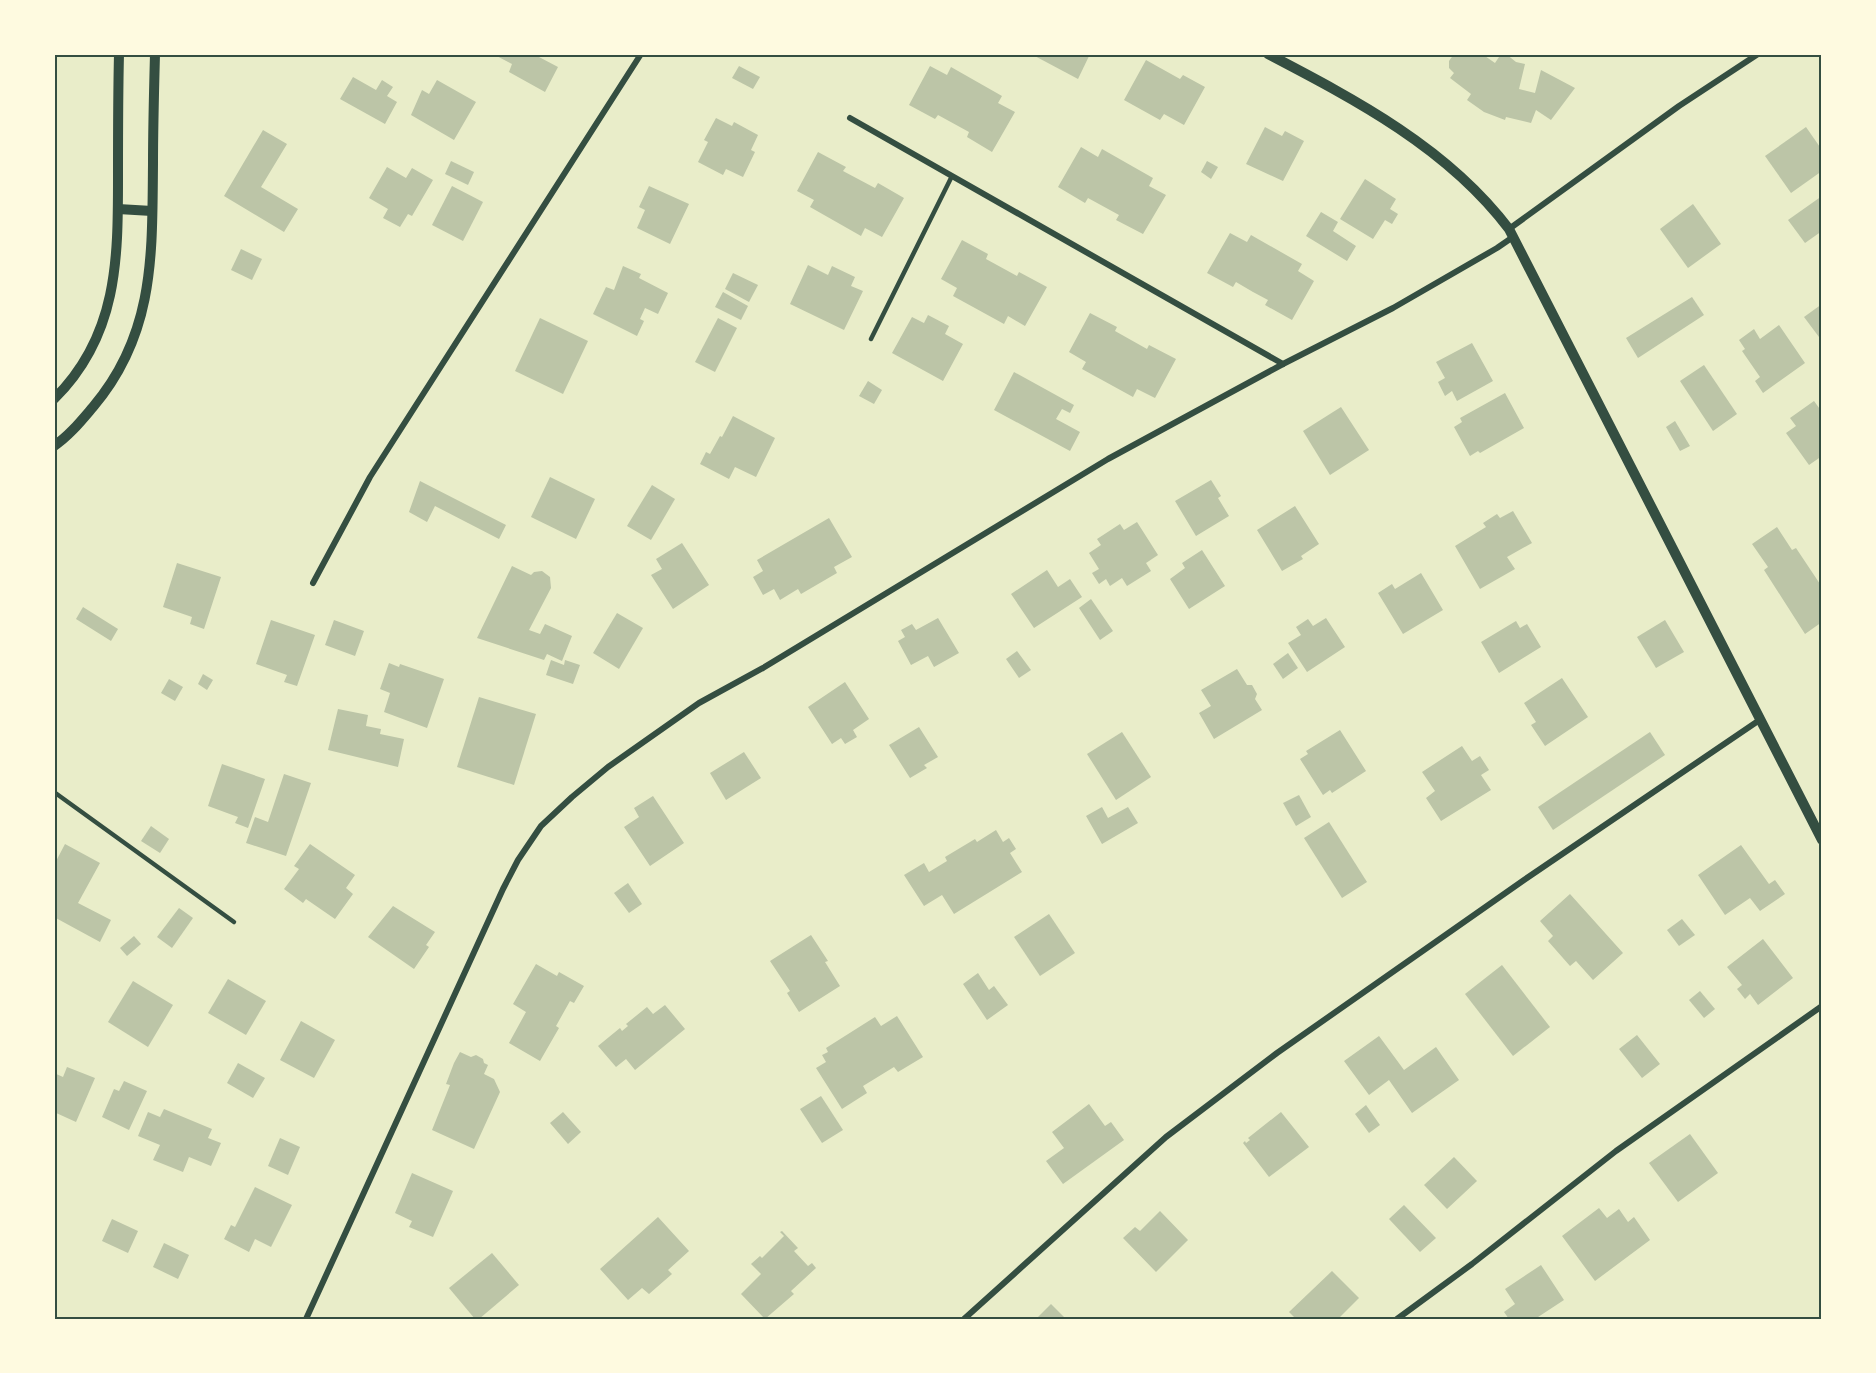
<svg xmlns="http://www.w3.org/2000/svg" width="1876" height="1373" font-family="Mulish,sans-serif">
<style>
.building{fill:#bcc5a7}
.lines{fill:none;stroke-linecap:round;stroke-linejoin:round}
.service{stroke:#344e41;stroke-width:4.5}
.minor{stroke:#344e41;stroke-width:6}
.tertiary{stroke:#344e41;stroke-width:10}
.neatline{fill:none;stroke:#344e41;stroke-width:2}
</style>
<rect width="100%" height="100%" fill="#e9edc9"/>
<!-- building -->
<g class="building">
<path d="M493 54H540L539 57 558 67 545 92 509 72 512 64Z"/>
<path d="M1031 54H1090L1078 79Z"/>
<path d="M1454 54H1482L1495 63 1501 54H1506L1516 62 1525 64 1519 89 1535 93 1541 70 1575 88 1551 120 1536 110 1531 123 1506 117 1505 120 1484 112 1467 100 1471 94 1450 78 1454 73 1449 68V61Z"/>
<path d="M1146 60 1180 79 1183 75 1205 87 1184 125 1164 114 1160 120 1124 100Z"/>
<path d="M739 66 760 77 753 89 732 78Z"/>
<path d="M930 66 947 75 951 67 1002 96 998 103 1015 112 992 152 967 137 969 132 938 115 935 119 909 105Z"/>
<path d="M353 77 376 90 382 80 393 87 387 96 397 102 385 124 340 99Z"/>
<path d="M437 80 476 102 454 140 411 115 422 90 429 94Z"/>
<path d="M716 118 732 126 734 122 758 135 751 150 755 152 743 177 726 169 723 175 698 162 708 142 704 140Z"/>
<path d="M1265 127 1282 136 1285 131 1304 141 1283 181 1246 164Z"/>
<path d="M1806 127 1822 150V171L1791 193 1765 156Z"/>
<path d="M263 130 287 144 261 187 298 209 284 232 224 196Z"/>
<path d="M1081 147 1098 157 1102 149 1153 178 1149 186 1166 195 1143 234 1116 220 1119 215 1088 198 1085 203 1058 187Z"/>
<path d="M818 152 846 167 843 171 875 188 878 183 904 198 882 237 865 228 861 236 810 207 814 200 797 191Z"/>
<path d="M451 161 474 172 468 185 445 174Z"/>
<path d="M1207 161 1218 167 1211 179 1201 172Z"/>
<path d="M387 167 406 178 412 168 433 180 412 216 408 214 400 227 383 218 388 209 369 198Z"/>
<path d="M1365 179 1396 199 1390 209 1398 214 1392 224 1385 220 1373 239 1340 219Z"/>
<path d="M452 186 483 202 463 241 432 225Z"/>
<path d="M649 186 689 204 670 244 637 228 645 210 639 207Z"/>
<path d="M1822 196V231L1805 243 1788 220Z"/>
<path d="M1693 204 1721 244 1688 268 1660 229Z"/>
<path d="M1321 212 1338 222 1333 231 1356 246 1347 261 1306 236Z"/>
<path d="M1230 233 1247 242 1251 235 1302 264 1298 271 1314 281 1292 320 1265 305 1268 300 1253 292 1236 282 1233 287 1207 273Z"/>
<path d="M962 240 988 254 986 259 1017 276 1019 272 1047 287 1025 326 1008 316 1004 324 953 296 957 288 941 279Z"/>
<path d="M241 249 262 259 252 280 231 270Z"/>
<path d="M808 265 828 275 832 266 855 277 851 286 863 291 844 330 790 304Z"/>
<path d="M623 266 641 274 639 278 668 293 658 314 645 308 640 319 644 321 637 336 593 314 606 287 614 290Z"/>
<path d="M733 273 758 285 749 302 725 289Z"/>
<path d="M723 292 748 306 741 320 715 307Z"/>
<path d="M1692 297 1704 315 1638 358 1626 338Z"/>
<path d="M1822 304V341L1804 317Z"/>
<path d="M1090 313 1117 327 1115 331 1147 349 1149 345 1176 359 1155 398 1137 389 1133 397 1082 369 1086 362 1069 352Z"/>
<path d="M928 315 949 326 945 334 963 344 943 381 892 353 912 317 924 323Z"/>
<path d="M540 318 588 341 563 394 515 371Z"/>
<path d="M718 318 737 328 715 372 695 362Z"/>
<path d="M1779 325 1805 363 1763 393 1755 381 1760 377 1742 351 1745 349 1739 340 1754 329 1760 339Z"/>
<path d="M1472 343 1493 381 1457 401 1452 391 1445 396 1438 382 1445 378 1436 362Z"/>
<path d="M1704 365 1737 414 1713 431 1680 381Z"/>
<path d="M1014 372 1074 405 1070 413 1062 409 1056 419 1080 432 1070 451 994 410Z"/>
<path d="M868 381 882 390 874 404 859 396Z"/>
<path d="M1505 393 1524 428 1480 453 1478 451 1470 456 1454 427 1462 422 1460 418Z"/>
<path d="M1814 401 1822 412V456L1809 465 1786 433 1796 426 1790 418Z"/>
<path d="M1341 407 1369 450 1330 475 1303 431Z"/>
<path d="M733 416 775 438 756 477 735 467 729 479 700 464 706 452 710 454 720 436 722 437Z"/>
<path d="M1675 421 1690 446 1680 451 1666 427Z"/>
<path d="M550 477 595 499 576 539 531 517Z"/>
<path d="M1211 480 1221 496 1218 498 1229 516 1196 536 1175 501Z"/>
<path d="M420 481 506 525 499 539 435 506 427 522 409 512Z"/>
<path d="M652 485 675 499 651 540 627 526Z"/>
<path d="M1295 506 1319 544 1301 556 1303 559 1282 571 1257 530Z"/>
<path d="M1513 511 1532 543 1507 557 1515 569 1480 589 1455 546 1486 527 1483 523 1497 514 1500 518Z"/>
<path d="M829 518 852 557 834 567 837 573 801 594 798 589 780 600 774 589 763 595 753 577 763 571 757 560Z"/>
<path d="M1137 522 1158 555 1146 563 1151 571 1127 586 1122 578 1110 586 1106 579 1099 584 1092 573 1099 569 1089 553 1101 545 1097 539 1120 524 1124 530Z"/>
<path d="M1777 527 1792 550 1796 548 1822 587V622L1805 634 1764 570 1768 567 1752 544Z"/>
<path d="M682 543 709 585 673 609 651 575 662 569 656 559Z"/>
<path d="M1202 550 1225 586 1189 609 1170 579 1185 568 1182 563Z"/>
<path d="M177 563 221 577 204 629 190 624 192 617 163 607Z"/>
<path d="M512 566 531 575 534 572 542 571 550 577 551 588 529 630 540 634 545 624 572 636 562 661 547 654 544 660 477 638Z"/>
<path d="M1047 570 1058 587 1070 579 1082 597 1034 628 1011 594Z"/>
<path d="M1421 573 1443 610 1403 634 1378 593 1392 584 1395 589Z"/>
<path d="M1091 599 1113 631 1100 640 1079 608Z"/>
<path d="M83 607 118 629 111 641 76 619Z"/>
<path d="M617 613 643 628 619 669 593 653Z"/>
<path d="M938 618 959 653 934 667 928 656 911 665 898 641 905 637 901 630 912 624 916 630Z"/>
<path d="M1326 618 1345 647 1307 672 1288 643 1301 635 1296 627 1308 619 1313 626Z"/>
<path d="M271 620 315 635 297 686 284 682 287 675 256 664Z"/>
<path d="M334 620 364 631 355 656 325 645Z"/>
<path d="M1665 620 1684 652 1656 668 1637 637Z"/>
<path d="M1516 621 1520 628 1527 624 1541 647 1499 673 1481 642Z"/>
<path d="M1017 651 1031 670 1019 678 1006 659Z"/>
<path d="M1288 653 1298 668 1283 679 1273 664Z"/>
<path d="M551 660 564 665 565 660 580 665 573 684 546 675Z"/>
<path d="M389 663 399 667 400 664 444 679 427 728 384 712 390 693 380 689Z"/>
<path d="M1237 669 1247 685H1252L1257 694 1255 699 1262 710 1214 739 1199 713 1211 706 1201 690Z"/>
<path d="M203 674 213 680 207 690 198 684Z"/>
<path d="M1562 678 1588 717 1545 746 1531 725 1536 722 1524 703Z"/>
<path d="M169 679 183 687 175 701 161 693Z"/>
<path d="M845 682 869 719 853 730 857 737 845 744 841 738 832 744 808 707Z"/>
<path d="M479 697 536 714 514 785 457 767Z"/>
<path d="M338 709 368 715 366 726 381 729 380 734 404 739 398 767 328 750Z"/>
<path d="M919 727 938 757 924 765 927 768 910 778 889 745Z"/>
<path d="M1340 730 1366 771 1332 793 1330 790 1323 795 1300 759 1308 754 1306 751Z"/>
<path d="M1122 732 1151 777 1116 800 1087 754Z"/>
<path d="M1650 732 1665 755 1553 830 1538 807Z"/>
<path d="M1462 746 1472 761 1480 756 1489 770 1481 775 1491 790 1441 821 1426 798 1435 791 1422 772Z"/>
<path d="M744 752 761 778 726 800 710 773Z"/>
<path d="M222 764 265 779 248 828 235 823 238 817 208 806Z"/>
<path d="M284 774 311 783 286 856 246 843 255 817 268 822Z"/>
<path d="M1299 795 1311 817 1296 826 1283 803Z"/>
<path d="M653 796 684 843 650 866 624 827 639 817 634 808Z"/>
<path d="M1102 807 1108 818 1128 807 1138 823 1102 844 1086 816Z"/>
<path d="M1329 822 1367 882 1342 898 1304 838Z"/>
<path d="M151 826 169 839 160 853 141 841Z"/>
<path d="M996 830 1003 842 1009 838 1016 849 1010 853 1022 872 954 914 942 895 924 906 904 875 924 863 929 872 947 861 945 857 975 839 977 842Z"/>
<path d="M65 844 100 863 78 903 111 920 100 942 54 917V865Z"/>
<path d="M310 844 355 875 346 888 353 894 335 919 306 899 303 903 284 889 299 869 294 866Z"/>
<path d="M1741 845 1769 884 1775 880 1785 894 1760 911 1750 898 1725 915 1698 875Z"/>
<path d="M628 883 642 904 629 913 614 893Z"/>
<path d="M1570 894 1623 953 1593 980 1576 961 1570 966 1548 941 1553 936 1540 921Z"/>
<path d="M393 906 435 932 426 945 429 947 414 969 368 937Z"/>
<path d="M179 908 193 918 172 948 157 937Z"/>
<path d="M1049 914 1075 953 1040 976 1014 937Z"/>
<path d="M1682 919 1695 935 1679 946 1667 930Z"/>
<path d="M811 935 828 961 825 962 840 986 799 1012 787 993 790 991 770 961Z"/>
<path d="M134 936 141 944 127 956 120 948Z"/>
<path d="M1763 939 1793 978 1758 1005 1750 994 1745 999 1737 989 1742 985 1727 967Z"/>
<path d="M536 964 557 976 559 972 584 986 574 1003 570 1001 556 1026 559 1028 540 1061 509 1043 526 1012 513 1004Z"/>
<path d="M1502 965 1550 1027 1513 1056 1465 994Z"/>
<path d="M978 973 989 990 994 986 1008 1005 987 1020 963 984Z"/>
<path d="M228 979 266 1001 246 1035 208 1013Z"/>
<path d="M133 981 173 1005 148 1047 108 1022Z"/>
<path d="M1700 991 1715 1009 1704 1018 1689 1000Z"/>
<path d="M665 1005 685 1029 635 1070 626 1059 616 1067 598 1046 620 1028 622 1031 628 1026 626 1024 647 1007 653 1014Z"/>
<path d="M897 1016 923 1057 898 1072 894 1067 863 1086 867 1093 842 1109 816 1068 826 1062 822 1055 828 1052 826 1048 875 1017 881 1026Z"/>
<path d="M301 1021 335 1040 314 1078 280 1060Z"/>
<path d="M1637 1035 1660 1064 1642 1078 1619 1049Z"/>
<path d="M1379 1036 1404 1070 1436 1047 1459 1080 1412 1113 1389 1080 1369 1095 1344 1061Z"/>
<path d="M460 1052 471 1057 476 1055 483 1059 484 1063 488 1065 484 1074 494 1079 500 1092 474 1149 432 1130 450 1085 446 1084 454 1063Z"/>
<path d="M238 1063 265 1078 253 1098 227 1083Z"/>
<path d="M67 1067 95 1078 76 1122 54 1112V1073L63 1077Z"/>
<path d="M124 1081 147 1091 129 1130 102 1117 114 1089 119 1091Z"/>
<path d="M821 1096 843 1130 822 1143 800 1109Z"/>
<path d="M1089 1104 1105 1126 1111 1122 1124 1140 1063 1184 1046 1161 1064 1148 1052 1132Z"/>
<path d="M1366 1105 1380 1125 1369 1133 1355 1114Z"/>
<path d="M164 1109 212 1129 208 1138 221 1143 211 1166 189 1157 183 1172 153 1160 160 1145 138 1136 148 1112 160 1117Z"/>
<path d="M563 1112 581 1132 568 1144 550 1123Z"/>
<path d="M1281 1112 1309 1147 1269 1177 1243 1143 1245 1141 1246 1143 1250 1140 1248 1138Z"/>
<path d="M1690 1134 1718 1173 1678 1202 1649 1163Z"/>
<path d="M280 1138 300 1147 288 1175 268 1166Z"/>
<path d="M1454 1157 1477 1181 1447 1209 1424 1185Z"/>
<path d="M412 1173 453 1191 433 1237 409 1227 412 1221 395 1213Z"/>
<path d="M255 1187 292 1205 271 1247 255 1239 249 1252 224 1239 231 1225 235 1227Z"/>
<path d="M1404 1205 1436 1238 1420 1252 1389 1219Z"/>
<path d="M1599 1208 1607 1218 1619 1209 1628 1222 1634 1217 1650 1240 1595 1281 1562 1236Z"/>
<path d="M1160 1211 1188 1240 1156 1272 1123 1238 1135 1227 1140 1231Z"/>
<path d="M658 1217 689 1251 668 1270 672 1274 649 1294 642 1288 628 1300 600 1269Z"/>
<path d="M112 1219 138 1231 128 1253 102 1241Z"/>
<path d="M782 1231 798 1248 794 1251 808 1266 812 1263 816 1268 791 1291 794 1294 765 1319 741 1294 761 1274 751 1264 760 1256 762 1258 784 1236 780 1232Z"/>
<path d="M164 1243 189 1255 178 1279 153 1267Z"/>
<path d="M492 1253 519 1285 479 1319H475L449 1288Z"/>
<path d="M1541 1265 1564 1300 1535 1319H1509L1504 1312 1515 1304 1505 1289Z"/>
<path d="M1332 1271 1359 1298 1338 1319H1296L1289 1312Z"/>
<path d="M1051 1304 1066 1319H1036Z"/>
</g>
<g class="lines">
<!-- service -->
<g class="service">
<path d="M871 339 952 176"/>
<path d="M54 792 234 922"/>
</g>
<!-- minor -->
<g class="minor">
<path d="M850 118 1283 364"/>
<path d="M1509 229 1679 106 1758 54"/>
<path d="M313 583 370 477 641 54"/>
<path d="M306 1319 503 889 518 860 541 826 572 797 608 767 699 703 763 668 1108 459 1283 364 1393 308 1497 248 1513 237"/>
<path d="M964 1319 1166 1137 1277 1053 1524 880 1761 719"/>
<path d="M1397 1319 1472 1264 1616 1151 1822 1006"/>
</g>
<!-- tertiary -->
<g class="tertiary">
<path d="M1268 54C1356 100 1448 148 1509 229L1822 840"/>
<path d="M118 209 152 211"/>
<path d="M54 399C119 335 118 257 118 173 118 133 118 94 119 54"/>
<path d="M54 446C69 436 81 421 93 407 155 334 152 255 153 164 153 127 154 91 155 54"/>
</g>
</g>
<!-- border -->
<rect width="1876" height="1373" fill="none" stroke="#fefae0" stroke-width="111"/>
<rect x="56" y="56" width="1764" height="1262" class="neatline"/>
</svg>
